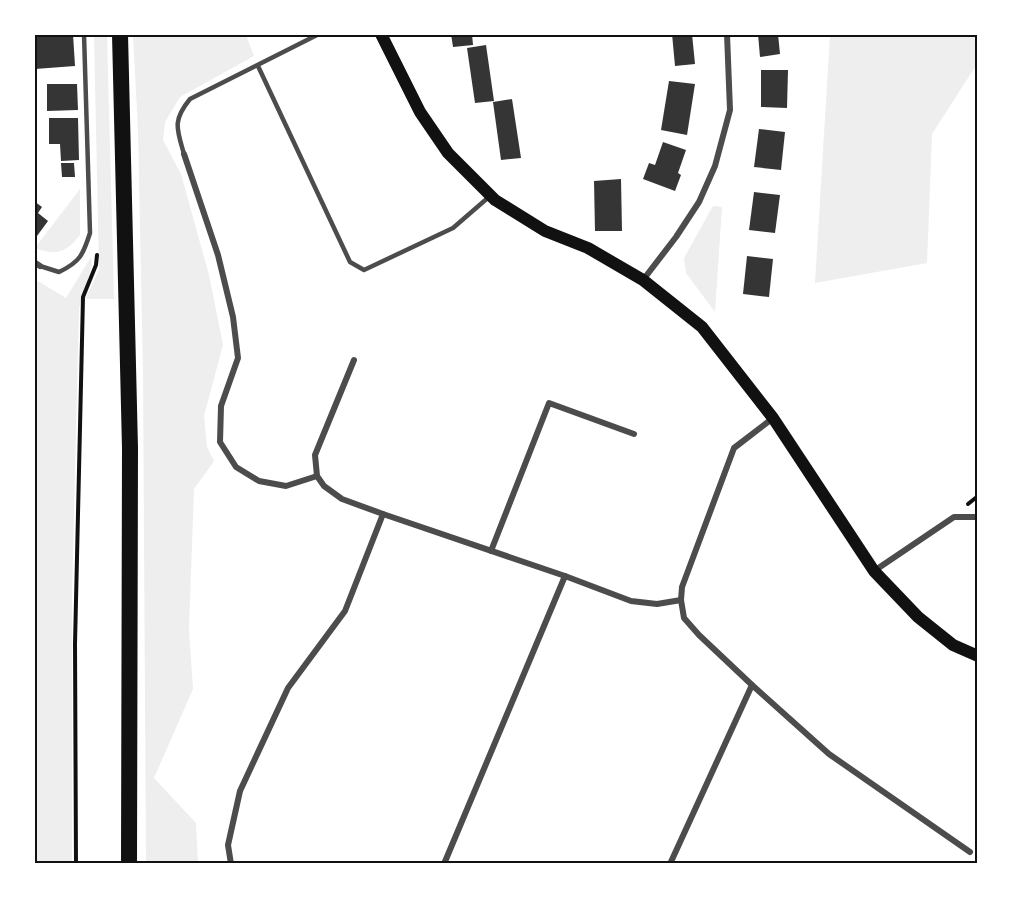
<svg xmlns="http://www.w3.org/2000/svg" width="1012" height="898" font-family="'Fira Sans',sans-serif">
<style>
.green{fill:#eee}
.building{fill:#353535}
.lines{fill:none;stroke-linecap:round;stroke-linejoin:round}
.path{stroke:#111;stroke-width:4}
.service{stroke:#4c4c4c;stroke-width:4.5}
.minor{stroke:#4c4c4c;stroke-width:6}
.secondary{stroke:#111;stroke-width:12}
.trunk{stroke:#111;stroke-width:16}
.neatline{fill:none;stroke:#111;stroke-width:2}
</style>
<rect width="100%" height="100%" fill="#fff"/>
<!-- green -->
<g class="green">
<path d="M94 35H107L114 299H85L99 270Z"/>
<path d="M133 35H246L254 56 180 97 165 122 163 140 181 174 209 275 223 345 204 416 207 447 214 461 194 489 189 629 193 689 154 778 196 823 198 863H146L143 372 138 131Z"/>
<path d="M830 35H977V64L932 134 927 263 815 283Z"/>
<path d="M80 189V235C66 253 56 256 35 248Z"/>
<path d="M713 206 722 207 715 312 686 273 684 258Z"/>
<path d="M91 257 92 265 79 308 72 598V863L35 864V286L38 281 66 298Z"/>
</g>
<!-- building -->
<g class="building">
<path d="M34 34H73L75 66 35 69Z"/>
<path d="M451 34H472L473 45 453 47Z"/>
<path d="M672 34H692L695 64 675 66Z"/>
<path d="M758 34H778L780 54 760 57Z"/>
<path d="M486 45 494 101 475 103 467 48Z"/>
<path d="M761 70H788L787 108 761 107Z"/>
<path d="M669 81 695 84 687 135 661 130Z"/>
<path d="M47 84H77L78 110 47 111Z"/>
<path d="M512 99 521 158 501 160 493 102Z"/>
<path d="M49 118H78L79 160 61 161 60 144H49Z"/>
<path d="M759 129 785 132 781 170 754 167Z"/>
<path d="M663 142 686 150 678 173 681 175 675 191 643 179 649 163 655 165Z"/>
<path d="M61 163H74L75 177H62Z"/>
<path d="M621 179 622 231H595L594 181Z"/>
<path d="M754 192 780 195 775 233 749 230Z"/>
<path d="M34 201 42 207 38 213 48 221 37 236 34 234Z"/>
<path d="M747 256 773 259 769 297 743 294Z"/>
</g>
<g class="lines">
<!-- path -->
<g class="path">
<path d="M968 504 978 496"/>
<path d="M76 864 75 644 83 297 96 265 97 255"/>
</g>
<!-- service -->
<g class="service">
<path d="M258 66 350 262 364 270 453 228 490 196"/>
<path d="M184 154C177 129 172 121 190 99L319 34"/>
<path d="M40 266 59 272C80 262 83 255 90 233L84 34"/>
</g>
<!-- minor -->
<g class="minor">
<path d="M184 154 218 255 233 317 238 358 221 406 220 442 236 467 259 481 286 486 317 476"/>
<path d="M34 262 40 266"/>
<path d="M643 280 676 237 699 202 715 166 730 110 727 34"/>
<path d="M354 360 315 455 317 476 324 486 342 499 383 514 565 576 631 601 657 604 681 600"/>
<path d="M773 418 734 448 682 587 681 600 684 618 699 635 752 685 829 754 970 852"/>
<path d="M491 551 549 403 634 434"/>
<path d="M874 571 954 517H978"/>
<path d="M231 864 228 845 240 791 288 688 345 611 383 514"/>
<path d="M444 864 565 576"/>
<path d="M670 864 752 685"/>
</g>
<!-- secondary -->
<path class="secondary" d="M381 34 420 112 448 153 495 200 545 231 588 248 643 280 702 327 773 418 874 571 918 617 953 645 978 656"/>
<!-- trunk -->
<path class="trunk" d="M120 34 130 448 129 864"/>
</g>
<!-- border -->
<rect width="1012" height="898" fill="none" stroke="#ffffff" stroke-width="72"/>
<rect x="36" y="36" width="940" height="826" class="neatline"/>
</svg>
